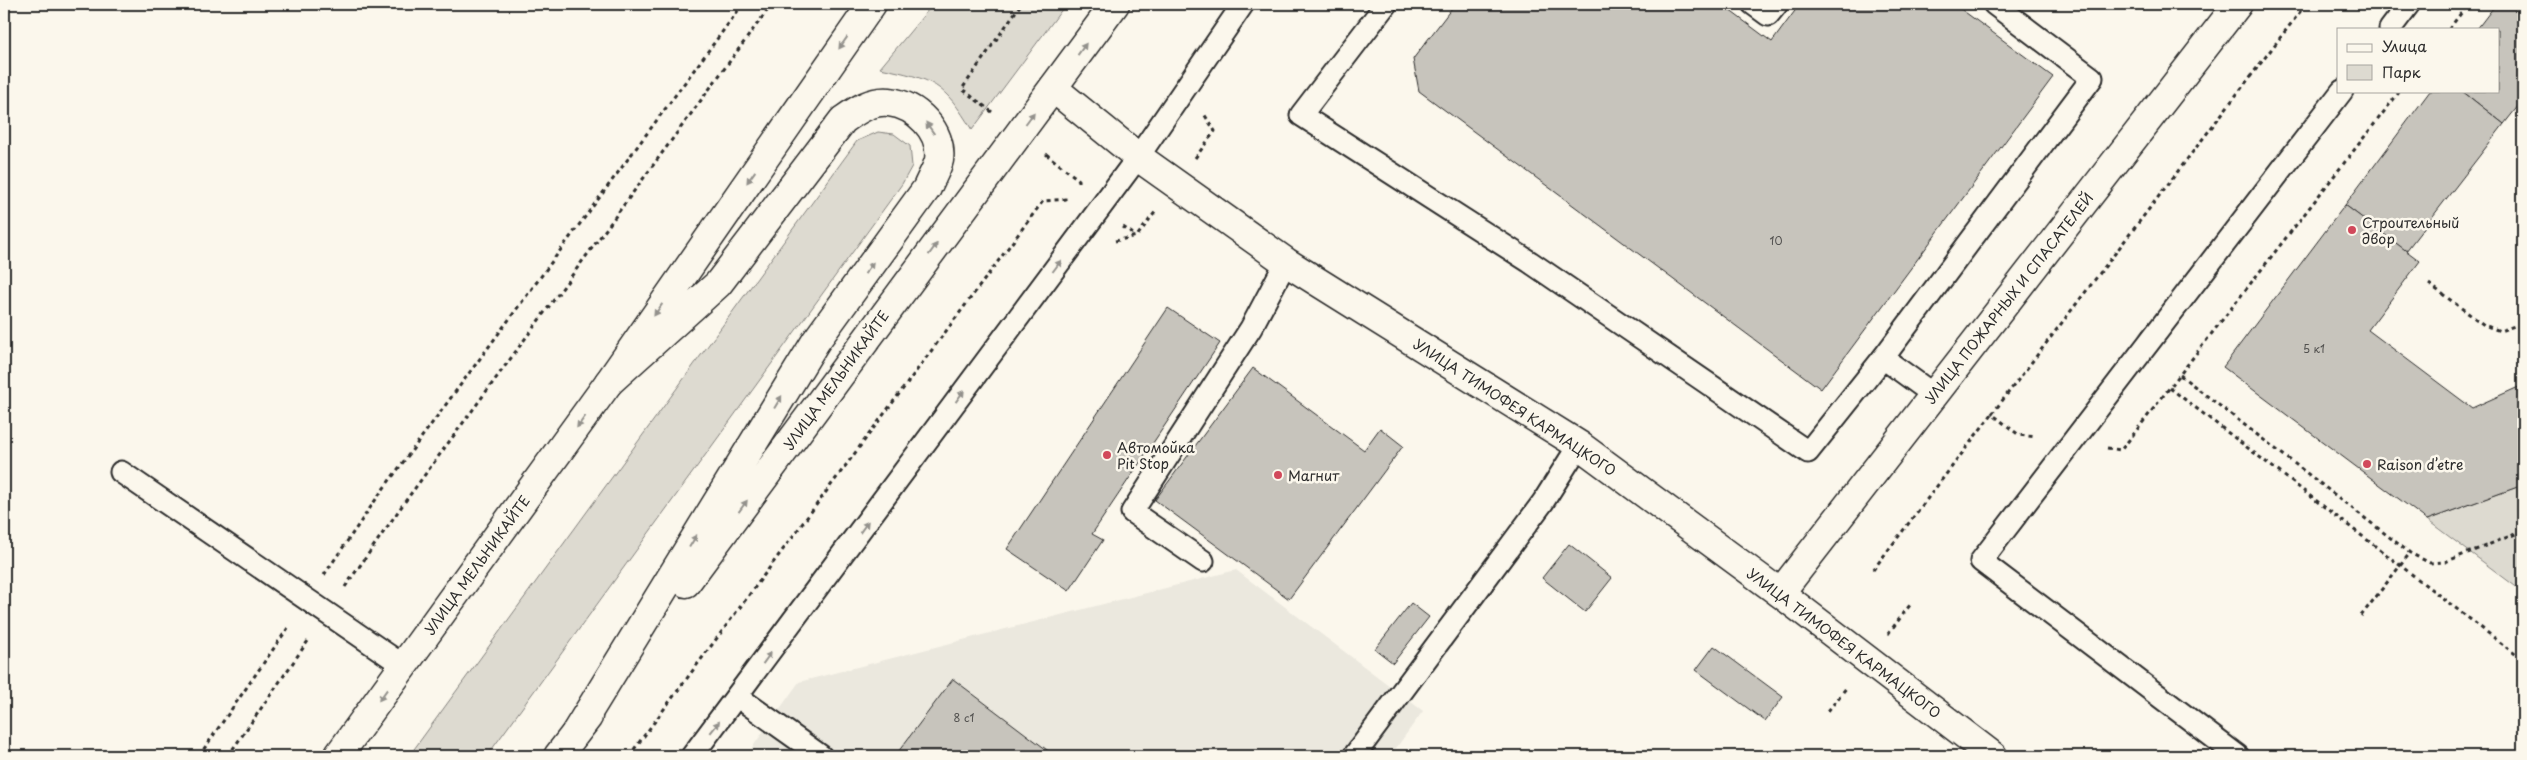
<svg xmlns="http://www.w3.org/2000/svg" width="2527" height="760" font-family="'Playpen Sans',sans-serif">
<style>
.built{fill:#ebe8de}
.green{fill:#dddad0;stroke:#84827e}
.building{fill:#c7c4bc;stroke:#2b2b2b}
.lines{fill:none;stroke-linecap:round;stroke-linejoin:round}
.lane-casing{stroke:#2b2b2b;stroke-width:25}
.street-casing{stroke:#2b2b2b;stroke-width:31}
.secondary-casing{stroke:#2b2b2b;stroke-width:31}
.path{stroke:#2b2b2b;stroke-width:3;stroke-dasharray:4 4;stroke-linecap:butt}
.lane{stroke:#fbf7ec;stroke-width:21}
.street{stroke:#fbf7ec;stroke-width:28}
.secondary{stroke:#fbf7ec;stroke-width:28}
.oneway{fill:#93918c}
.poi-dot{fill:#d1495b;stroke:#fbf7ec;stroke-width:2}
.labels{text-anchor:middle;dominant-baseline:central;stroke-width:5;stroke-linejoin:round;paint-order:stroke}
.number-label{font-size:11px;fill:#52514f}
.poi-label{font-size:14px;fill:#2b2b2b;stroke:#fbf7ec;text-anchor:start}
.street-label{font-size:14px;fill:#2b2b2b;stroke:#fbf7ec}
</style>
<rect width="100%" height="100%" fill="#fbf7ec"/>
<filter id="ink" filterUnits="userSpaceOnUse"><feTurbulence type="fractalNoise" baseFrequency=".02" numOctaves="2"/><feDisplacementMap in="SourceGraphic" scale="10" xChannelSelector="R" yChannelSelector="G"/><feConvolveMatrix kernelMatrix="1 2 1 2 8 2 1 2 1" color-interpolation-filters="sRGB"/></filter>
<g filter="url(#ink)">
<!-- built -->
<path class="built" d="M1236 570 1423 711 1391 755 1392 756H746L799 682Z"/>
<!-- green -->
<g class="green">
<path d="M933 4H1066L972 130C944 83 933 79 880 68Z"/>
<path d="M878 132 894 134 910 146 912 166 902 184 487 756H409L857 141Z"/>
<path d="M2523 485V592L2427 520Z"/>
</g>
<!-- building -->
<g class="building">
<path d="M1455 4H1721L1772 42 1800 4H1954L2053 77 1821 389 1419 91 1413 59Z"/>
<path d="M2496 4H2523V100L2504 124 2462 91H2498V29H2477Z"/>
<path d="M2430 91H2462L2504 124 2406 251 2345 205Z"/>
<path d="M2345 205 2420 261 2368 330 2472 408 2523 385V485L2427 520 2223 367Z"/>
<path d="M1168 308 1220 343 1092 534 1103 540 1069 591 1007 549Z"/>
<path d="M1253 368 1364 450 1380 428 1403 446 1289 599 1155 500Z"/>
<path d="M1569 544 1612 578 1585 612 1542 578Z"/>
<path d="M1411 603 1429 617 1393 663 1375 649Z"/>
<path d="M1714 646 1783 697 1765 721 1696 670Z"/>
<path d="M953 679 1055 756H895Z"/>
</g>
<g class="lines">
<!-- lane casing -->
<g class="lane-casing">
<g id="lane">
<path d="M1386 4 1301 115 1530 262 1808 452 1883 358 2092 78 1994 4"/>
<path d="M1753 4 1768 15 1777 4"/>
<path d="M2390 29 2409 4"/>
<path d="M1883 358 1934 395"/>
<path d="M121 472 404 666"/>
<path d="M1203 561 1132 512 1251 328 1286 262"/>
<path d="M738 697 821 756"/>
<path d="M692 756 1138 157 1243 4"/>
<path d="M1354 756 1543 502 1579 445"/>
<path d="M2238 756 1981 561 2342 91"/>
</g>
</g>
<!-- street casing -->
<g class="street-casing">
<path id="street" d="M1780 593 2238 4"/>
</g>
<!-- secondary casing -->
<g class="secondary-casing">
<g id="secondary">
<path d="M1053 88 1138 157 1286 262 1579 445 1780 593 1993 756"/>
<path d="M686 583 1115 4"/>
<path d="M576 732 816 341 927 188C930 180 937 169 939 160 943 131 916 105 889 102 871 100 856 111 843 120L718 284 609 382"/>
<path d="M338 756 609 382 872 4"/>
<path d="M558 756 588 717"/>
</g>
</g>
<!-- path -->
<g class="path">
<path d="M2449 29 2468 4"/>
<path d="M992 112 962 89 1021 4"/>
<path d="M1046 154 1079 180V182"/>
<path d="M1195 158 1215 131 1204 114"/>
<path d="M1123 227 1136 236"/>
<path d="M1115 241 1137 236 1156 211"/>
<path d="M2429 284 2484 325 2500 331 2523 323"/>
<path d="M2180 375 2410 553 2430 563 2445 562 2523 531"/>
<path d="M2170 388 2523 660"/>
<path d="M1992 414 2306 4"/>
<path d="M2107 448 2121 450 2129 440 2400 91"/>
<path d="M1873 570 1992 414 2019 435 2036 437"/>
<path d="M324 575 381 492 743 4"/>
<path d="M345 587 404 503 772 4"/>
<path d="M2361 616 2410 553"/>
<path d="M1888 634 1910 605"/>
<path d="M1828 711 1847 687"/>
<path d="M199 756 290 625"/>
<path d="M228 756 310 638"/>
<path d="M629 756 1043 201 1068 199"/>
</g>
<!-- lane -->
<use href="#lane" class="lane"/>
<!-- street -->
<use href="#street" class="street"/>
<!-- secondary -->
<use href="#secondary" class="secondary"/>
</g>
<!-- one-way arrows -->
<defs><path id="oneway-solid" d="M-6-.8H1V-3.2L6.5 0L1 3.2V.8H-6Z" transform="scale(1.25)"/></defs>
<g class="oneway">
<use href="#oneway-solid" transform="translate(843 43) rotate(125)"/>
<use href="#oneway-solid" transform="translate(1082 49) rotate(-54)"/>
<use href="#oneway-solid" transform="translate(1030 118) rotate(-53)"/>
<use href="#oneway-solid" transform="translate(930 128) rotate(-125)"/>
<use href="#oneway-solid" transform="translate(751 177) rotate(125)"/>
<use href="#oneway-solid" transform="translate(933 249) rotate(-54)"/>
<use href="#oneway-solid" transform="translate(1057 266) rotate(-53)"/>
<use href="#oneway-solid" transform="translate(869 268) rotate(-54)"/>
<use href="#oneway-solid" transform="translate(658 310) rotate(125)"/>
<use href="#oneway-solid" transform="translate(960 396) rotate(-54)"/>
<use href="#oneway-solid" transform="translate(778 402) rotate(-59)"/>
<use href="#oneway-solid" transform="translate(581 422) rotate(126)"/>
<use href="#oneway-solid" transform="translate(743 506) rotate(-54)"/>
<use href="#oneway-solid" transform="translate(864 527) rotate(-54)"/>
<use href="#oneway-solid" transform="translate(693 541) rotate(-59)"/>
<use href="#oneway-solid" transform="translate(767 658) rotate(-54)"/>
<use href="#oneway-solid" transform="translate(383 695) rotate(126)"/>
<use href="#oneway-solid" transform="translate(715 727) rotate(-52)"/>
</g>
</g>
<!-- markers -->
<g class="poi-dot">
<circle cx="2352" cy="230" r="5"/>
<circle cx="1107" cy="455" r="5"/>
<circle cx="2367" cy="464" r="5"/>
<circle cx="1278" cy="475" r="5"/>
</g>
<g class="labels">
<!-- number labels -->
<g class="number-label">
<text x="1776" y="240">10</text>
<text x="2314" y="348">5 к1</text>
<text x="964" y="717">8 с1</text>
</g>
<!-- poi labels -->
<g class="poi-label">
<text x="2362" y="222">Строительный<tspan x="2362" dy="16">двор</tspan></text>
<text x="1117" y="447">Автомойка<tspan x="1117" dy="16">Pit Stop</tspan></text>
<text x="2377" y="464">Raison d’etre</text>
<text x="1288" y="475">Магнит</text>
</g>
<!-- street labels -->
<g class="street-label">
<text transform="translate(2009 298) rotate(-52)">УЛИЦА ПОЖАРНЫХ И СПАСАТЕЛЕЙ</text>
<text transform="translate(836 380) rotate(-54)">УЛИЦА МЕЛЬНИКАЙТЕ</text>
<text transform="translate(1515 407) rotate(33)">УЛИЦА ТИМОФЕЯ КАРМАЦКОГО</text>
<text transform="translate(477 565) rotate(-54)">УЛИЦА МЕЛЬНИКАЙТЕ</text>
<text transform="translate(1844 643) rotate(37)">УЛИЦА ТИМОФЕЯ КАРМАЦКОГО</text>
</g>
</g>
<!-- margin -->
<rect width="2527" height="760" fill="none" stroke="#fbf7ec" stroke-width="20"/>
<rect x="10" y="10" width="2507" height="740" fill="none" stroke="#2b2b2b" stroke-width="2" filter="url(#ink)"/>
<!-- legend -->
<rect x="2337" y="28" width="162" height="65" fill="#fbf7ec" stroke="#a8a59f"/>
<rect x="2347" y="44" width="25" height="8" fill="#fbf7ec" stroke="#a8a59f"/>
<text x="2382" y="52" font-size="15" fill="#2b2b2b">Улица</text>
<rect x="2347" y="65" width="25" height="15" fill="#dddad0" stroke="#a8a59f"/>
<text x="2382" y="78" font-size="15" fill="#2b2b2b">Парк</text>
</svg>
